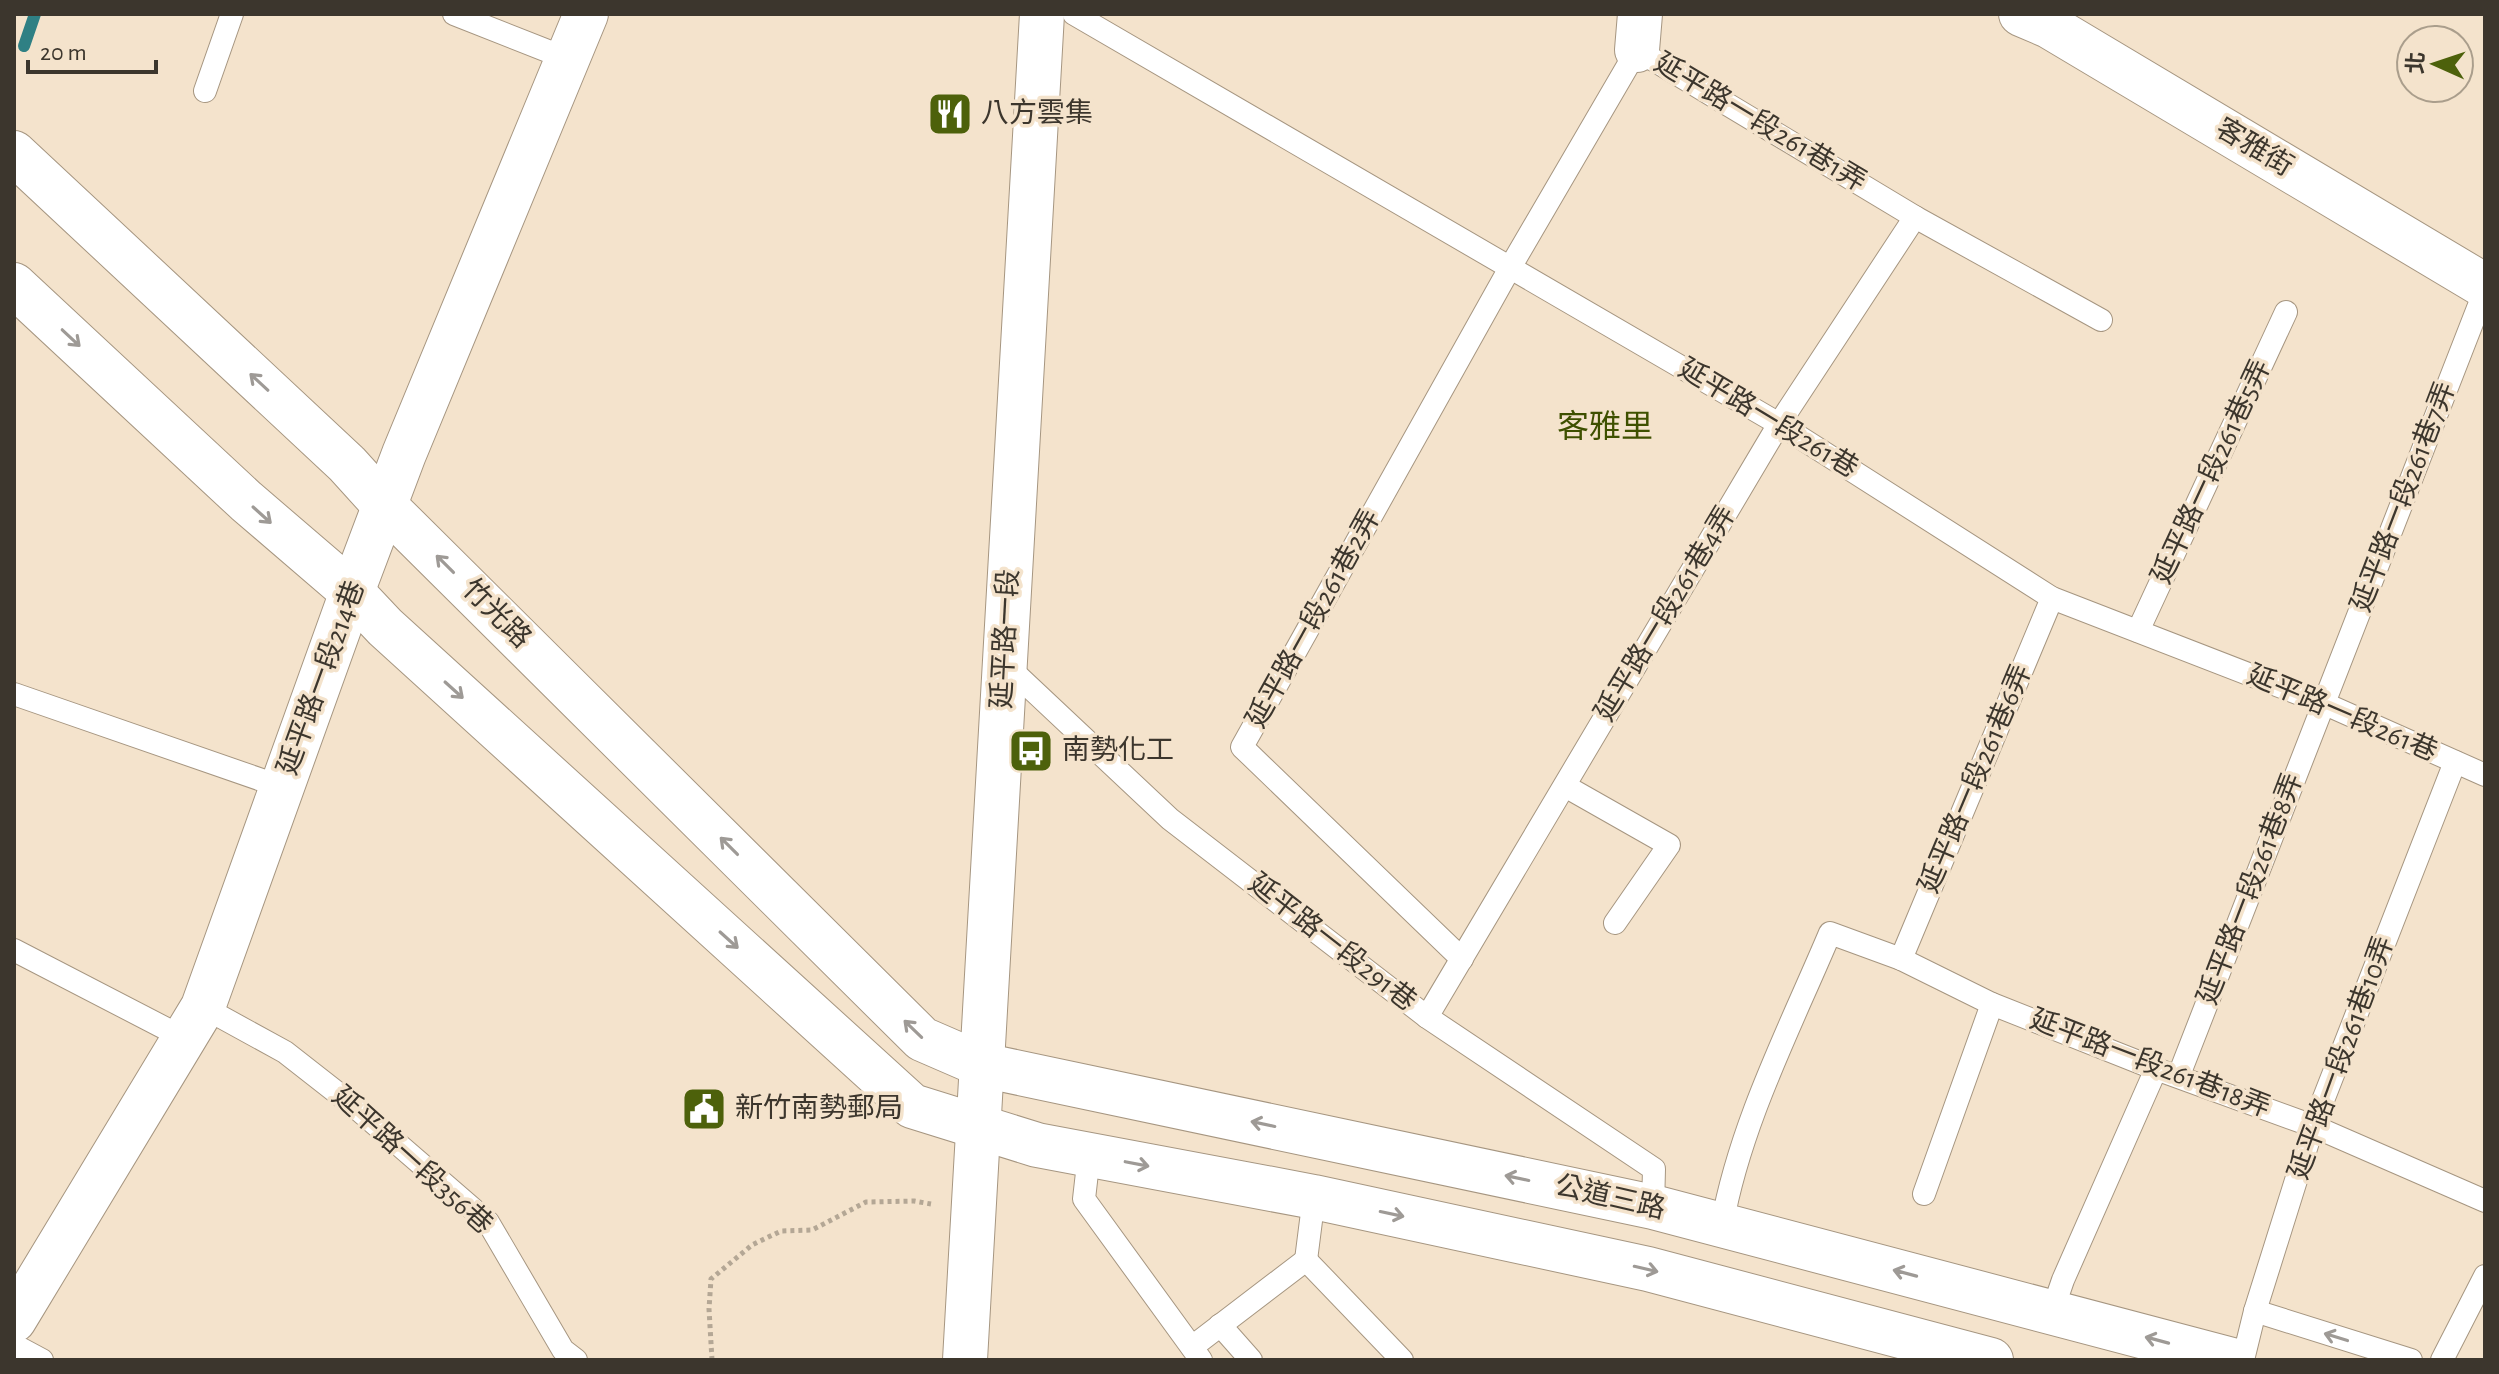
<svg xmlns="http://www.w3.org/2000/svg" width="2499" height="1374" font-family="'Alegreya Sans','Noto Sans TC',sans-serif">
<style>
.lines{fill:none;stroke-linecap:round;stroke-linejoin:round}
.stream{stroke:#2f8084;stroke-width:12}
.lane-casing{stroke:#a69681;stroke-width:24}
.street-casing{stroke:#a69681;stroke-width:46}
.secondary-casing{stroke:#a69681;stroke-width:46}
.path{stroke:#b4a795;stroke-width:5;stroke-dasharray:4 4;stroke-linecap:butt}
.lane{stroke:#fff;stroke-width:22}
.street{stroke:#fff;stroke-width:44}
.secondary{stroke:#fff;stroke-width:44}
.oneway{stroke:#9e9a96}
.labels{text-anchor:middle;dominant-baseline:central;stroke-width:7;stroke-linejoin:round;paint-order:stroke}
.poi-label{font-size:28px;fill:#3c362d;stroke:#f4e3cc;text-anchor:start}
.street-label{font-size:28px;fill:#3c362d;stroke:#f4e3cc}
.quarter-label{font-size:32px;fill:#3e5000;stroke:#f4e3cc}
</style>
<rect width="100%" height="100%" fill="#f4e3cc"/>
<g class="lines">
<!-- stream -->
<path class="stream" d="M24 46 35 14"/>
<!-- lane casing -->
<g class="lane-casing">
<g id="lane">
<path d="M454 14 568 59"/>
<path d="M1074 14 1779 424 2052 598 2323 703 2485 775"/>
<path d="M205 91 232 14"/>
<path d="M2138 631 2286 312"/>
<path d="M1005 664 1170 819 1427 1017 1654 1169 1653 1207"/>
<path d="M14 694 282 787"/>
<path d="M1565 786 1669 845 1615 923"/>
<path d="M14 950 184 1038"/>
<path d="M1462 959 1242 747 1511 266 1637 50 1915 217 2101 320"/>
<path d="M1901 959 2052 598"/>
<path d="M1992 1004 2156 1069 2313 1126 2485 1201"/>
<path d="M203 1007 285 1052 354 1106 488 1222 563 1350 576 1360"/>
<path d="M1427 1017 1779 424 1915 217"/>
<path d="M2179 1075 2485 290"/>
<path d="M1089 1155 1084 1199 1201 1360"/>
<path d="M1722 1225C1740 1124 1790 1028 1830 933L1901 959 1992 1004 1924 1194"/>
<path d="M1306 1260 1314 1197"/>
<path d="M2255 1311 2411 1360"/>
<path d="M2052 1312 2063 1280 2156 1069"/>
<path d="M1220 1325 1251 1360"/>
<path d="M14 1345 42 1360"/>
<path d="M1192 1347 1306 1260 1402 1360"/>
<path d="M2243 1360 2255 1311 2313 1126 2455 762"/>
<path d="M2442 1360 2485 1276"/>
</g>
</g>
<!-- street casing -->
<g class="street-casing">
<g id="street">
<path d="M2021 14 2049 26 2485 286"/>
<path d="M1637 50 1640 14"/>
<path d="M14 1320 203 1007 352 592 404 454 586 14"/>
</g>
</g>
<!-- secondary casing -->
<g class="secondary-casing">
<g id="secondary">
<path d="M14 153 347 464 385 506 922 1039 982 1065 1653 1207 2232 1360"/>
<path d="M14 285 246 501 352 592 385 627 912 1106 1037 1145 1314 1197 1648 1269 1991 1360"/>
<path d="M965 1360 1042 14"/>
</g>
</g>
<!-- path -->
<path class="path" d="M712 1360 709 1309 711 1279 752 1245 781 1231 812 1230 866 1202 914 1201 931 1204"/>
<!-- lane -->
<use href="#lane" class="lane"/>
<!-- street -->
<use href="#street" class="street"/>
<!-- secondary -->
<use href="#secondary" class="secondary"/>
</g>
<!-- one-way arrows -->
<defs><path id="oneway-shaft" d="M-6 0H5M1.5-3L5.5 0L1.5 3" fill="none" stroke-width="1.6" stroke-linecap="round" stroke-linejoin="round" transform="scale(2)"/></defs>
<g class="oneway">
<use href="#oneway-shaft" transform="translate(71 338) rotate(43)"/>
<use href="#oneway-shaft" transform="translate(259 382) rotate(-137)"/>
<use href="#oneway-shaft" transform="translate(262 515) rotate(42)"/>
<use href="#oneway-shaft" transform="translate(445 564) rotate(-135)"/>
<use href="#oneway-shaft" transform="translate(454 690) rotate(42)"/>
<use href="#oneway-shaft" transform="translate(729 846) rotate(-135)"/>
<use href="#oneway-shaft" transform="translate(729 940) rotate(42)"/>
<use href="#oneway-shaft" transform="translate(913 1029) rotate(-136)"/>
<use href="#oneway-shaft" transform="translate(1263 1124) rotate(-168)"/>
<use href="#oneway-shaft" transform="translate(1137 1164) rotate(11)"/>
<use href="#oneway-shaft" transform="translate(1517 1178) rotate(-168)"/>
<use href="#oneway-shaft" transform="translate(1392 1214) rotate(12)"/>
<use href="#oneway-shaft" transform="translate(1646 1269) rotate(13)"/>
<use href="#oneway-shaft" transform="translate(1905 1273) rotate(-165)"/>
<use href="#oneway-shaft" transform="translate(2336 1337) rotate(-163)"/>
<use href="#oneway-shaft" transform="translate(2157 1340) rotate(-165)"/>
</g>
<!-- icons -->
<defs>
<g id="restaurant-square" transform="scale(2.3)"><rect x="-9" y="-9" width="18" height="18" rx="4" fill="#4d610b" stroke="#f4e3cc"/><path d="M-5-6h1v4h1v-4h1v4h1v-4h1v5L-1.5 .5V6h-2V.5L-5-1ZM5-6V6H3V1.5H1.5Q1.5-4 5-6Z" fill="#fff"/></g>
<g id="bus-square" transform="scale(2.3)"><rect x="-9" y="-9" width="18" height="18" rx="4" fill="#4d610b" stroke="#f4e3cc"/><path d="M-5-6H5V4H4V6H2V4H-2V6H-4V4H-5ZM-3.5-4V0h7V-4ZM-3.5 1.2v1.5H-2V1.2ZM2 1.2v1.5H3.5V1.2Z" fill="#fff"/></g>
<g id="civic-square" transform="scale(2.3)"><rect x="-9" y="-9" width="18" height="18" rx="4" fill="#4d610b" stroke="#f4e3cc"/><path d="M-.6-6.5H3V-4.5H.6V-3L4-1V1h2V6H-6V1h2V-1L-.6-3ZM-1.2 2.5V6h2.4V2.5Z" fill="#fff"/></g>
</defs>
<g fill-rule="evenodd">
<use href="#restaurant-square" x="950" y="114"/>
<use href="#bus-square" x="1031" y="751"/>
<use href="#civic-square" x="704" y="1109"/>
</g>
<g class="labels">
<!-- poi labels -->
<g class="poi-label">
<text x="981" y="114">八方雲集</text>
<text x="1062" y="751">南勢化工</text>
<text x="735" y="1109">新竹南勢郵局</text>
</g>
<!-- street labels -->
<g class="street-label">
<text transform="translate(1760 123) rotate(31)">延平路一段261巷1弄</text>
<text transform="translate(2254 148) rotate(31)">客雅街</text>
<text transform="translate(1768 419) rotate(31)">延平路一段261巷</text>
<text transform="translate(2212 472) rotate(-65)">延平路一段261巷5弄</text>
<text transform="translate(2404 497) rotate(-69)">延平路一段261巷7弄</text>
<text transform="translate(496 614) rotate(45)">竹光路</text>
<text transform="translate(1666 614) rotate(-59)">延平路一段261巷4弄</text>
<text transform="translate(1314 619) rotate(-61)">延平路一段261巷2弄</text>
<text transform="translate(1006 639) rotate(-87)">延平路一段</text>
<text transform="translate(322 678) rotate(-70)">延平路一段214巷</text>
<text transform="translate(2342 714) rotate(23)">延平路一段261巷</text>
<text transform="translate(1976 779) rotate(-67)">延平路一段261巷6弄</text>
<text transform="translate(2251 889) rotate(-69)">延平路一段261巷8弄</text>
<text transform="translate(1332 943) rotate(38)">延平路一段291巷</text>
<text transform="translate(2342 1058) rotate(-70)">延平路一段261巷10弄</text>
<text transform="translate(2150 1064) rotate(21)">延平路一段261巷18弄</text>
<text transform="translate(412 1161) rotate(42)">延平路一段356巷</text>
<text transform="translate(1610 1198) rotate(13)">公道三路</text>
</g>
<!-- quarter labels -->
<g class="quarter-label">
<text x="1605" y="427">客雅里</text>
</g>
</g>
<!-- border -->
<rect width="2499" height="1374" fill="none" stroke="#3c362d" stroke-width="32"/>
<!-- north arrow -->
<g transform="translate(2435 64) rotate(273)"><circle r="38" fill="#f4e3cc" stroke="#aa9e8c" stroke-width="2"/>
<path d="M0-6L14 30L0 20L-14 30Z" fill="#4d610b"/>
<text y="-12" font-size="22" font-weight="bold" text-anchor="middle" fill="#3c362d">北</text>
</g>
<!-- scale -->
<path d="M28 60v12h128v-12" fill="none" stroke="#3c362d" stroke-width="4"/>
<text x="40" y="60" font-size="24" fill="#3c362d" stroke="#f4e3cc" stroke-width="6" paint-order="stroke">20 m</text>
</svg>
